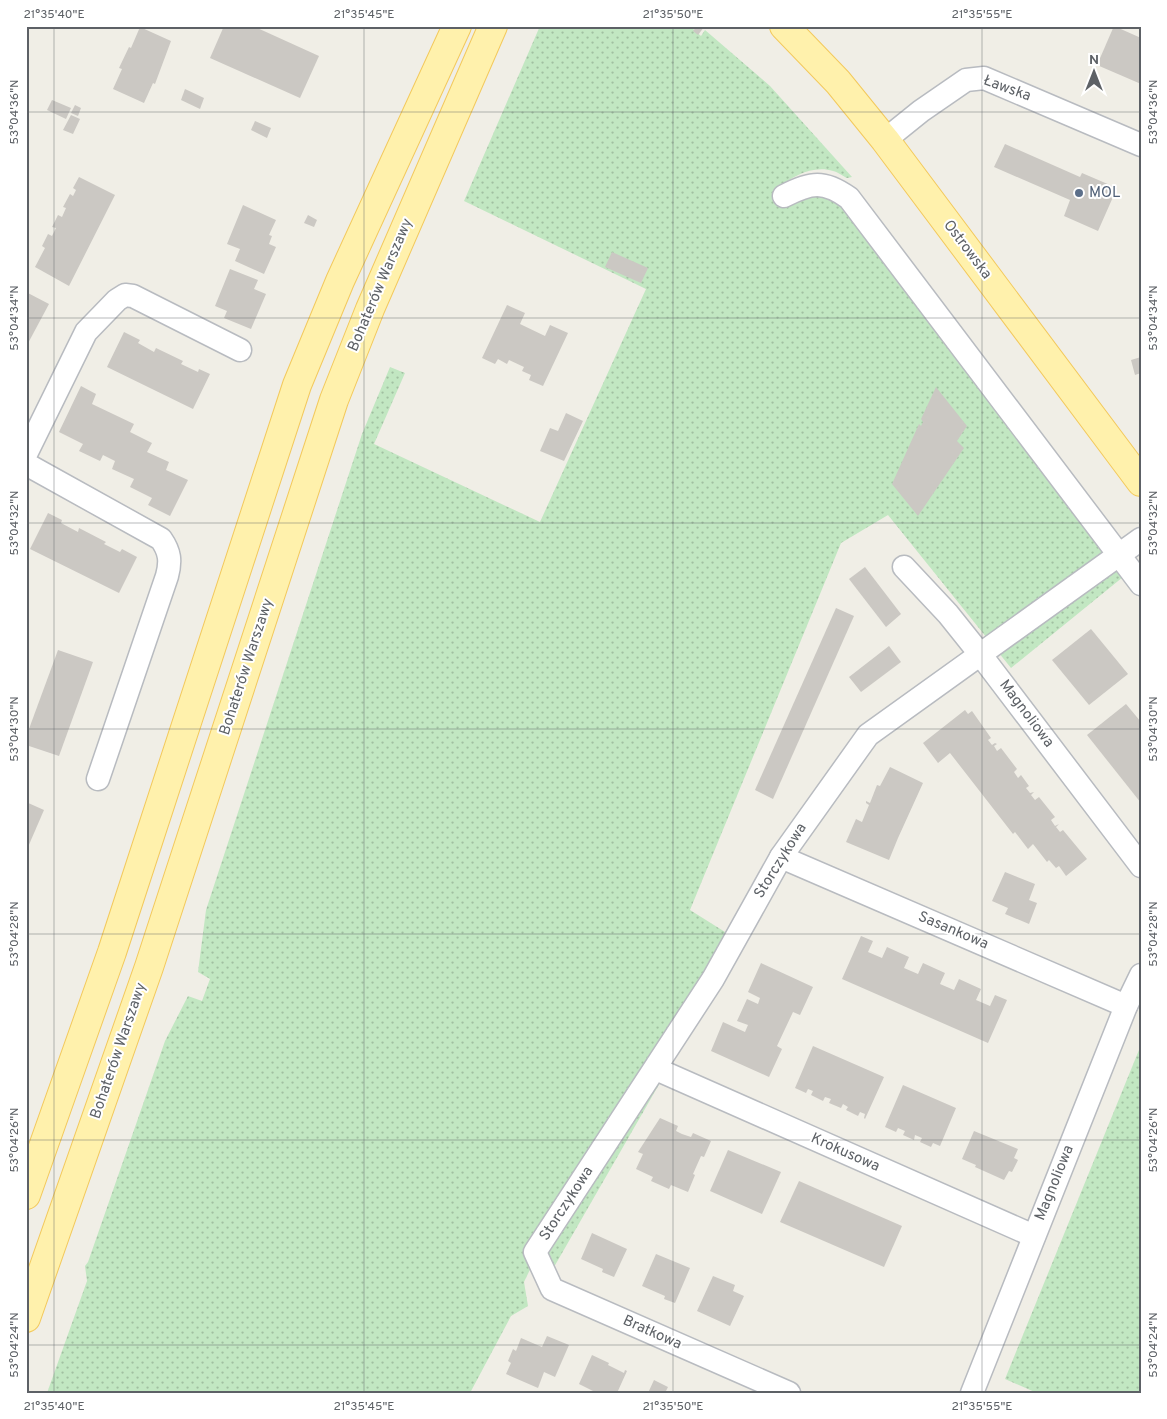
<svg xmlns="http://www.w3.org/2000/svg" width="1167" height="1419" font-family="Overpass,sans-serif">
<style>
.green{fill:url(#green-dots)}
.building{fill:#cbc8c3}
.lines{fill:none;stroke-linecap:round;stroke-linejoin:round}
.minor-casing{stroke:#b8bbc0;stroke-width:25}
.major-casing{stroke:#f3c95c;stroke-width:30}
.minor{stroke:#fff;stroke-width:22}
.major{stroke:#fff1ac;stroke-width:28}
.ticks{fill:none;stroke:#5d6166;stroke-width:1;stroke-opacity:0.45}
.service-dot{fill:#5c6f8a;stroke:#fff;stroke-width:2}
.labels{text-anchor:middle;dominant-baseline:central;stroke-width:4;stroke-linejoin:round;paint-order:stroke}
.street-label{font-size:15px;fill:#5d6166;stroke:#fff}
.service-label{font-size:15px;fill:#4e5e75;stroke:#fff;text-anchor:start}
.neatline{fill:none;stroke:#5d6166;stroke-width:2}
.ticks-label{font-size:12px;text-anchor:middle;fill:#5d6166}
</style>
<defs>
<pattern id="green-dots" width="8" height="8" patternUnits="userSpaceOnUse" patternTransform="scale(1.25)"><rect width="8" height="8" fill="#c2e7c2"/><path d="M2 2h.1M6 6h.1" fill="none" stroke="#a1bfa1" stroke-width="1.8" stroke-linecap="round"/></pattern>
</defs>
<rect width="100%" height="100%" fill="#f0eee6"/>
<!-- green -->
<g class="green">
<path d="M540 26H693L692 28 701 36 705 30 770 86 852 177 847 178C843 176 838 172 833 171 813 165 793 176 778 188 787 191 796 195 805 196 826 198 829 196 846 211L1123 577 1011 668 888 515 841 543 690 910 741 942 554 1267 538 1253 524 1282 528 1306 511 1316 470 1393H47L87 1281 85 1266 88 1262 165 1041 188 996 202 1001 210 979 198 972 206 910 362 434 390 367 405 373 374 444 540 522 646 289 464 201Z"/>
<path d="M1141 1045V1393H1037L1005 1379Z"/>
</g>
<!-- building -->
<g class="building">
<path d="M224 26H253L319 56 300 98 210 58Z"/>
<path d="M697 26 704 27 698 35 693 31Z"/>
<path d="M1114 26 1141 38V84L1097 65Z"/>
<path d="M140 27 171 41 155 84 153 83 144 103 113 89 122 69 119 68 129 47 131 48Z"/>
<path d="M185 89 204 98 200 109 181 100Z"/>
<path d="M52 100 71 108 66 119 47 110Z"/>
<path d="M75 105 81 108 78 116 71 113Z"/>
<path d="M71 115 80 119 73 134 63 130Z"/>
<path d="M255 121 271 128 267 138 251 130Z"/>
<path d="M1005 144 1080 177 1082 173 1117 188 1098 231 1064 216 1070 200 994 167Z"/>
<path d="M79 177 115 195 69 286 35 267 45 248 42 246 48 234 52 236 56 228 52 227 58 215 62 217 66 208 63 207 70 194 73 196 76 190 73 188Z"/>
<path d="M243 205 276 220 269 235 272 236 269 244 276 247 264 274 235 261 240 249 227 244Z"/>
<path d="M308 215 317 220 314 227 304 223Z"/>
<path d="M612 252 648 268 641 283 605 267Z"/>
<path d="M230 269 258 280 254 289 266 294 251 329 224 318 227 311 215 306Z"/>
<path d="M26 292 49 304 26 347Z"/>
<path d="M507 305 525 313 520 324 545 336 550 325 568 333 543 386 529 380 531 375 522 371 524 367 509 360 507 364 498 359 495 364 482 358Z"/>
<path d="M124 332 140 340 138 343 154 352 156 348 183 361 181 364 198 372 199 369 210 374 193 409 107 367Z"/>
<path d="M1141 357V373L1135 375 1131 360Z"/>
<path d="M81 386 96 394 92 404 134 424 130 432 152 443 147 452 169 462 166 470 188 480 170 516 148 505 152 498 130 487 134 479 112 469 115 461 103 455 100 461 79 451 83 444 59 432Z"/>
<path d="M936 387 967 426 957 441 964 448 918 516 892 484 919 424 921 426 923 422 921 419Z"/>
<path d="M566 413 583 421 564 461 540 451 550 428 558 431Z"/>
<path d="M48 513 62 520 61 523 78 532 79 528 106 542 104 544 120 552 122 549 137 557 119 593 30 549Z"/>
<path d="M865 567 901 614 886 627 849 579Z"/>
<path d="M836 608 854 616 773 799 755 790Z"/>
<path d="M1091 629 1128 674 1089 705 1052 660Z"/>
<path d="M889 646 901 662 861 692 849 677Z"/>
<path d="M58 650 93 662 59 756 26 745V737Z"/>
<path d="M1126 704 1141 722V803L1087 735Z"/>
<path d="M965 710 968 714 972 711 991 738 988 740 992 745 995 743 997 744 994 746 997 751 1001 748 1017 769 1014 772 1018 778 1021 775 1029 786 1026 788 1030 793 1034 792 1031 795 1035 800 1039 797 1055 817 1051 820 1055 826 1059 824 1056 827 1060 832 1063 830 1087 859 1066 876 1059 866 1056 868 1049 860 1047 862 1033 844 1028 849 1015 832 1013 834 950 753 938 763 923 743Z"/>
<path d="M890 767 923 783 898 838 889 860 846 842 856 819 862 822 869 805 866 803V801L870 803 877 785 880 786Z"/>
<path d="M26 802 44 810 28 847 26 846Z"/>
<path d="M1005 872 1035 884 1029 900 1037 903 1029 924 1005 914 1008 908 992 901Z"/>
<path d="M861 936 873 941 868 952 882 958 887 947 909 957 904 968 918 974 923 963 945 973 940 984 954 990 959 979 981 989 976 1000 990 1006 995 995 1007 1000 988 1043 842 979Z"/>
<path d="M761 963 813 987 800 1015 793 1012 777 1046 782 1049 769 1077 711 1051 723 1022 745 1032 748 1025 737 1021 747 999 758 1004 760 998 748 992Z"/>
<path d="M813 1046 884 1077 865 1119 864 1118 865 1114 860 1112 858 1116 846 1110 848 1107 843 1104 841 1108 829 1103 831 1099 825 1097 823 1101 811 1095 813 1091 808 1089 806 1093 795 1088Z"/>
<path d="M903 1085 956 1108 940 1146 933 1143 931 1147 920 1142 922 1138 915 1135 914 1140 903 1135 905 1131 898 1128 896 1132 885 1127Z"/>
<path d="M660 1118 678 1126 676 1131 682 1134 691 1137 693 1133 711 1141 704 1157 701 1156 693 1174 695 1175 688 1192 671 1185 669 1189 651 1181 653 1177 636 1169 643 1154 638 1152Z"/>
<path d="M974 1131 1018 1149 1014 1158 1018 1160 1012 1172 1009 1171 1004 1180 975 1167 976 1165 962 1159Z"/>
<path d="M728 1150 781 1172 762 1214 710 1191Z"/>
<path d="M799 1181 902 1226 884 1267 780 1222Z"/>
<path d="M592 1233 627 1249 614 1277 602 1272 603 1269 581 1259Z"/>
<path d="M656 1254 690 1268 675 1303 664 1299 665 1296 642 1286Z"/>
<path d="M713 1276 735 1285 733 1291 744 1296 730 1326 697 1311Z"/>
<path d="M547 1336 569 1345 555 1377 544 1372 538 1388 506 1374 511 1363 508 1361 513 1349 516 1351 521 1338 542 1347Z"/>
<path d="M592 1355 609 1363 608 1365 624 1373 625 1370 627 1371 617 1393H597L579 1384Z"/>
<path d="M654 1380 668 1387 666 1391 671 1393H648Z"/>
</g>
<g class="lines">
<!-- minor casing -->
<g class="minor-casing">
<g id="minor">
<path d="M885 140 921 111 966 80 984 78 1141 145"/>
<path d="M784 196C811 182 824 180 849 198L1141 584"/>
<path d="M26 454 86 332 117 300 125 295 133 296 240 350"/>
<path d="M26 464 161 539C170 552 171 561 167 576L98 779"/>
<path d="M904 567 948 614 980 654 1141 866"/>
<path d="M781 857 1126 1006"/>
<path d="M656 1069 1034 1236"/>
<path d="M789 1393 552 1289 535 1252 713 979 781 857 868 735 1141 539"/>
<path d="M972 1393 1126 1006 1141 975"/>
</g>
</g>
<!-- major casing -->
<g class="major-casing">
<g id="major">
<path d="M784 26 838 82 885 140 1141 482"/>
<path d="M26 1195 112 952 297 385 340 281 457 26"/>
<path d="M26 1318 149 967 334 400 370 309 493 26"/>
</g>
</g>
<!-- minor -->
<use href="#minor" class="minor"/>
<!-- major -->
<use href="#major" class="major"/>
</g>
<!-- ticks -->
<path class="ticks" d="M54 26V1393M364 26V1393M673 26V1393M982 26V1393M26 112H1141M26 318H1141M26 523H1141M26 729H1141M26 934H1141M26 1140H1141M26 1345H1141"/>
<!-- markers -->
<circle class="service-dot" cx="1079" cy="193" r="5"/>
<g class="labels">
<!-- street labels -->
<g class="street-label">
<text transform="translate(1007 89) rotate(20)">Ławska</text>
<text transform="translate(967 250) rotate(53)">Ostrowska</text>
<text transform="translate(381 285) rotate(-67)">Bohaterów Warszawy</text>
<text transform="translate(247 667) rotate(-72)">Bohaterów Warszawy</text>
<text transform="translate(1026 714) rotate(53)">Magnoliowa</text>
<text transform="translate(781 861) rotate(-58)">Storczykowa</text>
<text transform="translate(953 931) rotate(23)">Sasankowa</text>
<text transform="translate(119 1051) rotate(-71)">Bohaterów Warszawy</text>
<text transform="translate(845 1153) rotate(24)">Krokusowa</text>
<text transform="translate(1055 1183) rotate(-68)">Magnoliowa</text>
<text transform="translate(567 1204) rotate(-57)">Storczykowa</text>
<text transform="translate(652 1333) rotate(24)">Bratkowa</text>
</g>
<!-- service labels -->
<g class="service-label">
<text x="1089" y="193">MOL</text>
</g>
</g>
<!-- border -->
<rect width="1167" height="1419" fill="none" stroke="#ffffff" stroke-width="55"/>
<!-- north arrow -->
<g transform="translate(1094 72)" stroke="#ffffff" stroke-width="4" paint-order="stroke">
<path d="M0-4L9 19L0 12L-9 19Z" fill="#5d6166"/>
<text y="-8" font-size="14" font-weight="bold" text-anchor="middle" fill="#5d6166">N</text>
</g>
<rect x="28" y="28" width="1112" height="1364" class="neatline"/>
<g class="ticks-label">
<text x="54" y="18">21°35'40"E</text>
<text x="364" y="18">21°35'45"E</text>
<text x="673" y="18">21°35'50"E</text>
<text x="982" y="18">21°35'55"E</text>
<text transform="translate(14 112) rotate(-90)" y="4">53°04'36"N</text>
<text transform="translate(1153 112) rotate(-90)" y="4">53°04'36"N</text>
<text transform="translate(14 318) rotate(-90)" y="4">53°04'34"N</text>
<text transform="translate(1153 318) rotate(-90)" y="4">53°04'34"N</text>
<text transform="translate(14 523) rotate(-90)" y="4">53°04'32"N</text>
<text transform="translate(1153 523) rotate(-90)" y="4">53°04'32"N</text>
<text transform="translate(14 729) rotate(-90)" y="4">53°04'30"N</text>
<text transform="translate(1153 729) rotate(-90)" y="4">53°04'30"N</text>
<text transform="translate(14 934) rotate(-90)" y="4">53°04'28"N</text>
<text transform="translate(1153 934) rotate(-90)" y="4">53°04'28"N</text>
<text transform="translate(14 1140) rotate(-90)" y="4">53°04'26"N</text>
<text transform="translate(1153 1140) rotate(-90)" y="4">53°04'26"N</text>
<text transform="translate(14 1345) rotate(-90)" y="4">53°04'24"N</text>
<text transform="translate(1153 1345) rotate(-90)" y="4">53°04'24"N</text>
<text x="54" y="1410">21°35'40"E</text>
<text x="364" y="1410">21°35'45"E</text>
<text x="673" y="1410">21°35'50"E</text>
<text x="982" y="1410">21°35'55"E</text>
</g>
</svg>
